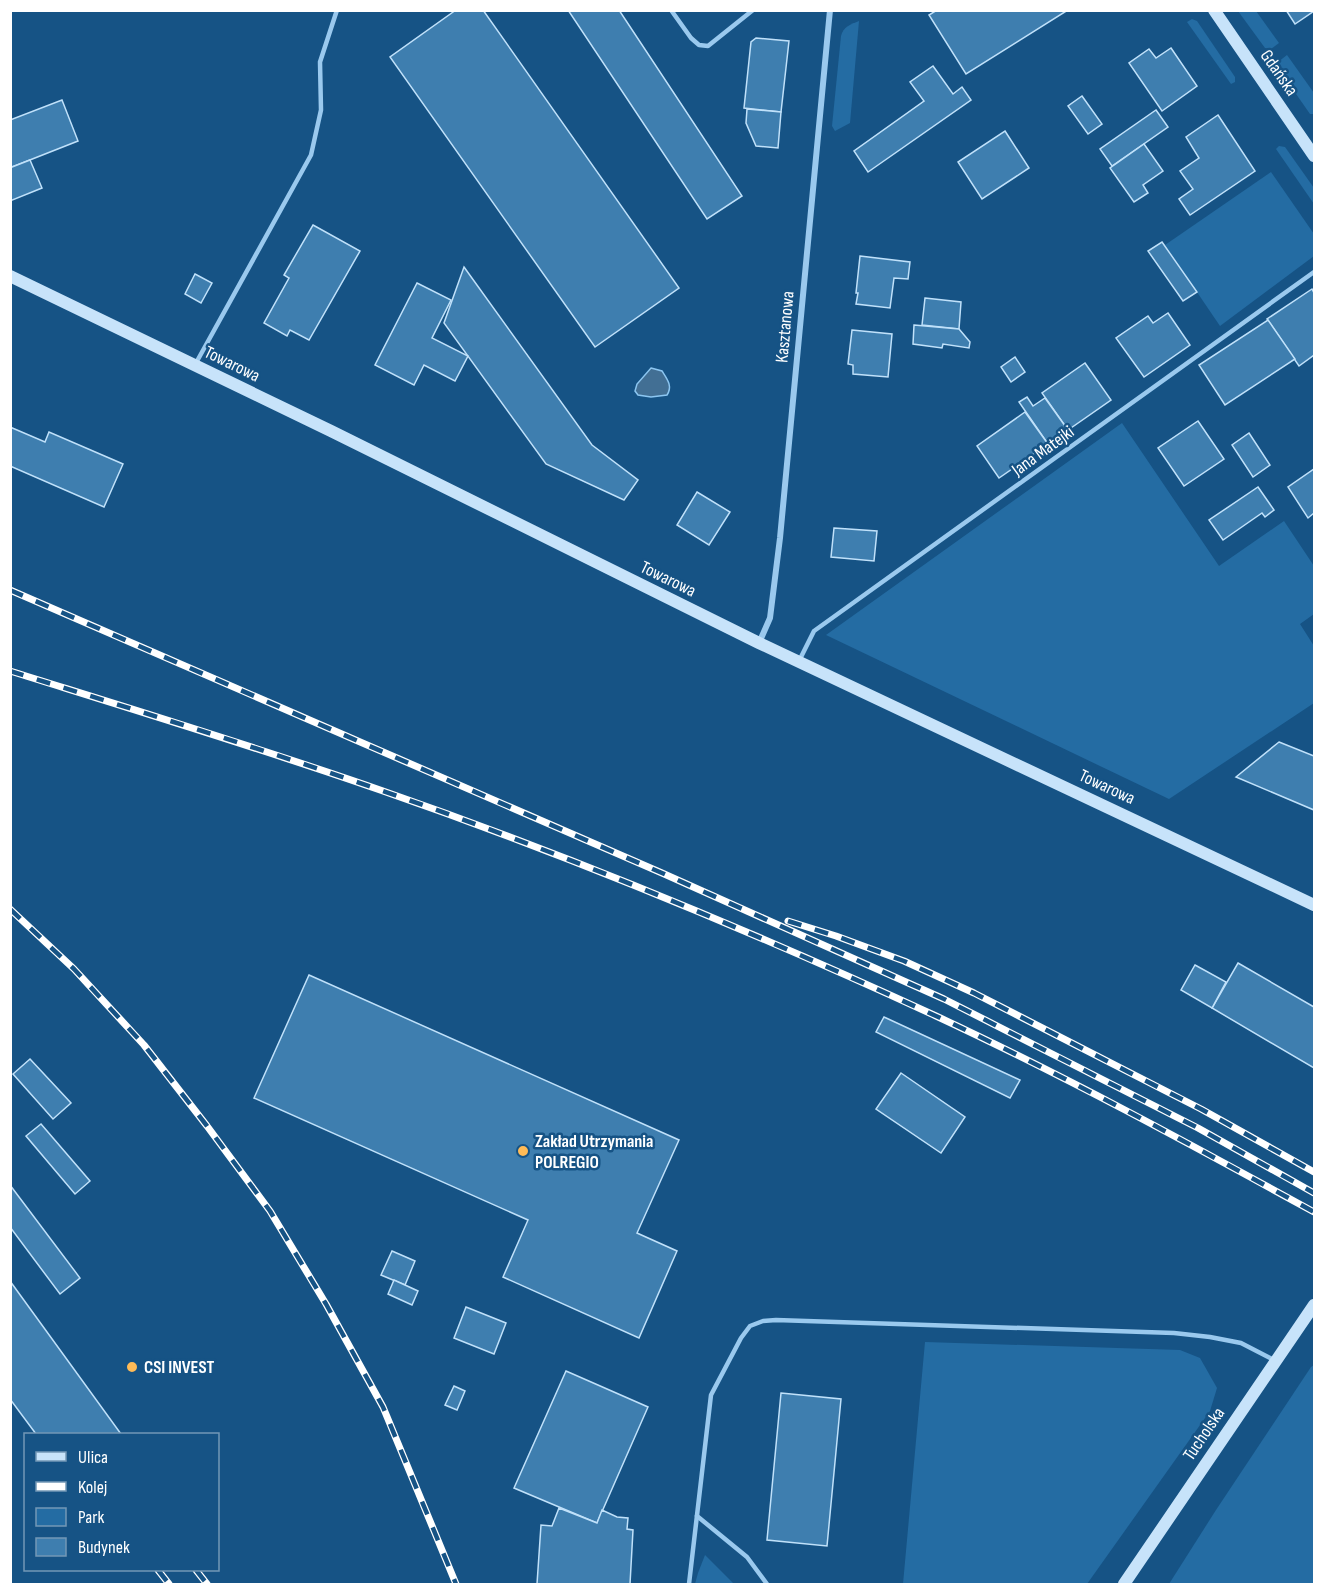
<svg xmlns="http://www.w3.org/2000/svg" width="1325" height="1595" font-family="'Sofia Sans Condensed',sans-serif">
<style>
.green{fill:#246ca3}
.water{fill:#426f94;stroke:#8cc6f1;stroke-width:1.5}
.building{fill:#3e7eaf;stroke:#c0e1fa;stroke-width:1.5}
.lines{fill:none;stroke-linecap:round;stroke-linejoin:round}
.lane{stroke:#9ac9ee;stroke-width:4.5}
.street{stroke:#9ac9ee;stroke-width:6}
.secondary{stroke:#c7e3fa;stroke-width:12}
.rail-casing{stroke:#fff;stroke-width:7}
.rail{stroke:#165385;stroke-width:4.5;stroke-dasharray:14;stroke-linecap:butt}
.poi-dot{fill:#ffbb57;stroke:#165385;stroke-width:2}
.labels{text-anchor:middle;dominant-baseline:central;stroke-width:5;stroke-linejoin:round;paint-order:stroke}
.street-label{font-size:18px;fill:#fff;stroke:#165385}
.poi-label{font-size:18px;font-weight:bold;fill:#fff;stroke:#165385;text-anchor:start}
</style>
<rect width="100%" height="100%" fill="#165385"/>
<!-- green -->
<g class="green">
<path d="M1238 11H1256L1279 43 1271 49 1265 48Z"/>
<path d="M1192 19 1197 21 1235 77V82L1231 84 1187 22Z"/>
<path d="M859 21 850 123 835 131 832 126 841 36C843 27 851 24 859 21Z"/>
<path d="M1287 55 1314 93V114H1310L1278 68V62Z"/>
<path d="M1279 146 1285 147 1314 188V204L1276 149Z"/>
<path d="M1271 172 1314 234V256L1220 326 1165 245Z"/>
<path d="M1122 423 1219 566 1284 521 1314 566V614L1300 624 1314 646V703L1169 799 826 635Z"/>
<path d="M925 1342 1180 1350 1200 1358 1217 1388 1210 1411 1087 1584H903Z"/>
<path d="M1314 1365V1584H1169L1216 1510 1311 1367Z"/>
<path d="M705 1555 734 1584H695L698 1573Z"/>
</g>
<!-- water -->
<path class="water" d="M651 368 662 371C667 379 673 386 667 395L651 397 638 395 635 391 637 384Z"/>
<!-- building -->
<g class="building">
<path d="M456 10H483L679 288 595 347 390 57Z"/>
<path d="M568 10H619L742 196 707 219Z"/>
<path d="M937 10H1068L966 74 929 15Z"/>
<path d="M1286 10H1314V11L1295 24Z"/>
<path d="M756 38 789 41 781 112 744 108 751 42Z"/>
<path d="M1171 48 1197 86 1162 111 1129 63 1149 49 1156 58Z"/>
<path d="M933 66 953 94 962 87 971 100 868 172 854 151 924 101 910 82Z"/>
<path d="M1082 96 1102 124 1088 134 1068 106Z"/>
<path d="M62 100 78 141 12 167 10 164V120Z"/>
<path d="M747 109 781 112 778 148 756 146 746 123Z"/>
<path d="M1156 110 1168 127 1112 166 1100 149Z"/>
<path d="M1218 115 1255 171 1190 215 1179 199 1193 189 1180 171 1199 158 1186 137Z"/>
<path d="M1005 131 1029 168 982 199 958 162Z"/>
<path d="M1144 144 1163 171 1143 185 1148 193 1134 202 1110 168Z"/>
<path d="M30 160 42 188 10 201V164L12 167Z"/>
<path d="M313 225 360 251 309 340 290 330 287 336 264 323 289 278 284 275Z"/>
<path d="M1162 242 1197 292 1183 301 1148 251Z"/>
<path d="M860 256 910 262 908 279 894 278 890 308 856 304 858 293H856Z"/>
<path d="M464 267 592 445 638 480 624 500 546 464 444 323Z"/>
<path d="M195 274 212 283 201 303 185 294Z"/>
<path d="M417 283 451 300 432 338 468 356 455 381 424 365 414 385 375 365Z"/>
<path d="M1312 289 1314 293V355L1299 366 1267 319Z"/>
<path d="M925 298 961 302 959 329 922 325Z"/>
<path d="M1168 313 1190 345 1144 377 1116 338 1148 316 1153 323Z"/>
<path d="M1268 320 1295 359 1225 405 1199 365Z"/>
<path d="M914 325 959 329 970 342 969 348 943 344 942 348 913 344Z"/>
<path d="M852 330 892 334 888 377 853 374V365L848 364Z"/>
<path d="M1015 357 1025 372 1011 382 1001 367Z"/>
<path d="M1085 363 1111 400 1068 430 1042 393Z"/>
<path d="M1027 397 1033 406 1045 398 1068 430 1048 444 1019 402Z"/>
<path d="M1025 412 1048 444 999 478 977 446Z"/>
<path d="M1198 421 1224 459 1184 486 1158 448Z"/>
<path d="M10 427 45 442 49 432 123 464 104 507 10 466Z"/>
<path d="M1249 433 1270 465 1253 477 1232 445Z"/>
<path d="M1314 469V513L1308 518 1288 487Z"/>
<path d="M1258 487 1274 510 1265 517 1262 513 1223 540 1209 520Z"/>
<path d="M697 492 730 512 709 545 677 525Z"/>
<path d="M834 528 877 531 874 561 831 557Z"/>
<path d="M1279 742 1314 756V810L1236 777Z"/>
<path d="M1238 963 1314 1007V1068L1212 1008Z"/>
<path d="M1195 965 1226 982 1212 1008 1181 990Z"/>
<path d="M309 975 679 1140 637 1233 677 1251 639 1338 503 1277 528 1220 254 1098Z"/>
<path d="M884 1017 1020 1080 1010 1098 876 1032Z"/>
<path d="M30 1059 71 1103 53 1119 13 1074Z"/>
<path d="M901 1073 965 1117 941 1153 876 1109Z"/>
<path d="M41 1124 90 1181 75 1194 26 1136Z"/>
<path d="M10 1185 80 1278 60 1294 10 1227Z"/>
<path d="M392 1251 415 1261 405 1285 381 1275Z"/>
<path d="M394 1280 418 1291 412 1305 388 1294Z"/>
<path d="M10 1281 121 1434H36L10 1399Z"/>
<path d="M466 1307 506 1323 494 1354 454 1338Z"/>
<path d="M566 1371 648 1407 597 1523 514 1488Z"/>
<path d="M454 1386 465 1391 457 1410 445 1405Z"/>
<path d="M781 1393 841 1399 827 1546 767 1540Z"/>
<path d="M559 1508 597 1523 602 1510 617 1517 628 1518 627 1529 633 1530 630 1584H537L541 1525 552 1526Z"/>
</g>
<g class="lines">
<!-- lane -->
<g class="lane">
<path d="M671 10 691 38 699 45 708 46 753 10"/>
<path d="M196 363 311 155 321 110 320 62 337 10"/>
<path d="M800 659 814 631 1314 272"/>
<path d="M697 1516 747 1557 767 1584"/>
<path d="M689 1584 711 1395 741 1338 750 1326 763 1321 776 1320 1174 1333 1210 1337 1241 1343 1276 1361"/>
</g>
<!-- street -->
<path class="street" d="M759 643 770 618 780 538 830 10"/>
<!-- secondary -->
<g class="secondary">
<path d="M1214 10 1314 156"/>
<path d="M10 276 331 431 759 643 1314 905"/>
<path d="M1124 1584 1314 1305"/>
</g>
<!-- rail casing -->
<g class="rail-casing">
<g id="rail">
<path d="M10 590 662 873 944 999 1198 1128 1314 1193"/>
<path d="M10 671C135 710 260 748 383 791 570 856 756 933 936 1016 1065 1076 1190 1144 1314 1212"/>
<path d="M10 909 74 969 144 1045 207 1126 270 1211 326 1304 383 1407 456 1584"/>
<path d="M788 921 836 936 904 961 974 993 1201 1109 1314 1172"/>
<path d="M158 1570 169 1584"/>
<path d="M196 1570 207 1584"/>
</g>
</g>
<!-- rail -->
<use href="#rail" class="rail"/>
</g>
<!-- markers -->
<g class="poi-dot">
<circle cx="523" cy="1151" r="6"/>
<circle cx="132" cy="1367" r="6"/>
</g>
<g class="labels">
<!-- street labels -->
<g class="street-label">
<text transform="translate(1279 73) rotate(55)">Gdańska</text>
<text transform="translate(785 327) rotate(-85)">Kasztanowa</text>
<text transform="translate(232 364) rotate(26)">Towarowa</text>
<text transform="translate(1043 451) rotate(-36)">Jana Matejki</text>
<text transform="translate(668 579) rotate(26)">Towarowa</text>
<text transform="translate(1107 787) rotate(25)">Towarowa</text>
<text transform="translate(1204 1434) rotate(-56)">Tucholska</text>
</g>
<!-- poi labels -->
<g class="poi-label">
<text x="535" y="1141">Zakład Utrzymania<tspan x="535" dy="21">POLREGIO</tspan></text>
<text x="144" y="1367">CSI INVEST</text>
</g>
</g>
<!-- border -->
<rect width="1325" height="1595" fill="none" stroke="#ffffff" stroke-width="24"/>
<!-- legend -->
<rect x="24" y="1433" width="195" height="138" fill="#165385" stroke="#7398b6" stroke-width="1.5"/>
<rect x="36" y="1452" width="30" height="9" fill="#c7e3fa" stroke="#7398b6" stroke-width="1.5"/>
<text x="78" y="1463" font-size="18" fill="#ffffff">Ulica</text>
<rect x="36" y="1482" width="30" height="9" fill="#ffffff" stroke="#7398b6" stroke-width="1.5"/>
<text x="78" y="1493" font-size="18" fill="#ffffff">Kolej</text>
<rect x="36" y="1508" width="30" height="18" fill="#246ca3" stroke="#7398b6" stroke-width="1.5"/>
<text x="78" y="1523" font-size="18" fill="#ffffff">Park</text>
<rect x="36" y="1538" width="30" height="18" fill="#3e7eaf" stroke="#7398b6" stroke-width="1.5"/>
<text x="78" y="1553" font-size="18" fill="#ffffff">Budynek</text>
</svg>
